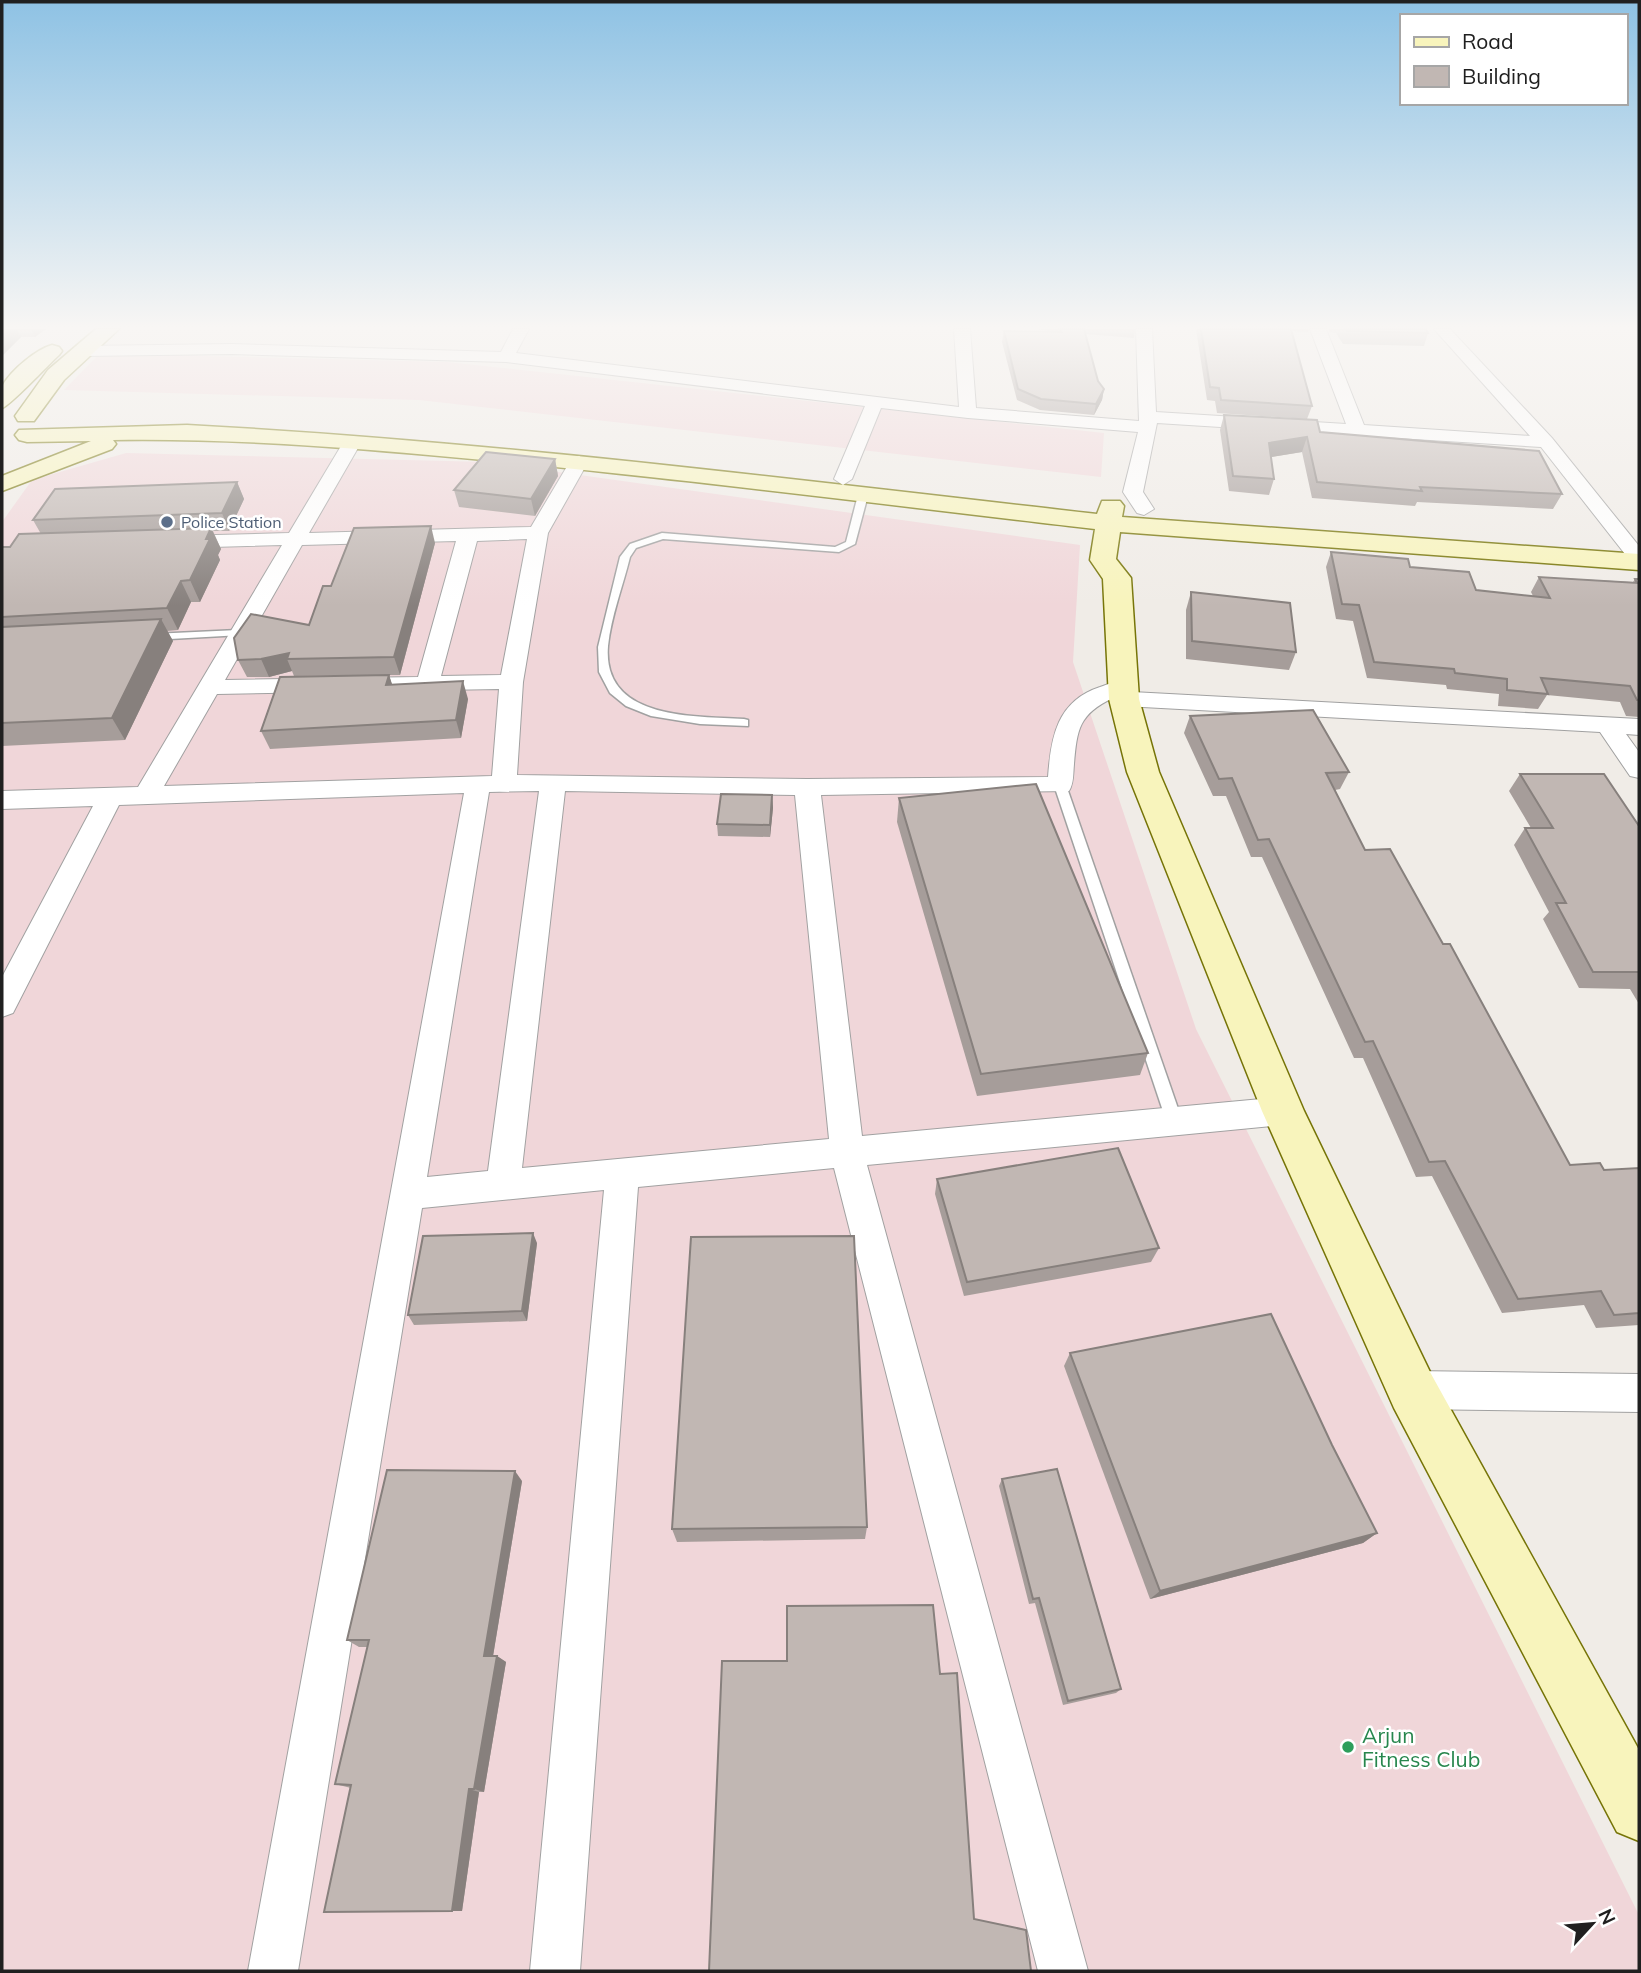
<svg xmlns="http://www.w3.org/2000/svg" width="1641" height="1973" font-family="Mulish,sans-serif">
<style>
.commercial{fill:#f0d6d9}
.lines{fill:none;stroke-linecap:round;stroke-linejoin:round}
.lane-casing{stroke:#a1a1a1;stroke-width:3}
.street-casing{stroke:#a1a1a1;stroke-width:2}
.secondary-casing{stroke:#767407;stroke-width:3}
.lane{fill:#fff;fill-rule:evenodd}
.street{fill:#fff;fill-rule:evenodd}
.secondary{fill:#f8f4bc;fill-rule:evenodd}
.wall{fill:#a69d9a}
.shaded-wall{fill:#87807d}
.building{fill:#c1b7b3;stroke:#87807d;stroke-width:2}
.service-dot{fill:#5c6f8a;stroke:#fff;stroke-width:2.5}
.leisure-dot{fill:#2e9e5b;stroke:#fff;stroke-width:2.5}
.labels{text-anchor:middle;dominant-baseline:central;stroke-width:5;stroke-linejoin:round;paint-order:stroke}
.far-service-label{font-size:16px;fill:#4e5e75;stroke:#fff;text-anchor:start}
.near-leisure-label{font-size:21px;fill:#27864d;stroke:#fff;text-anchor:start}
</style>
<rect width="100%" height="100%" fill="#f0ece7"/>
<!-- commercial -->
<g class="commercial">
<path d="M162 355 447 362 1104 433 1101 477 419 400 64 390 97 356Z"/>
<path d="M126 453 487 462 1080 545 1073 662 1196 1029 1639 1915V1971H2V522L32 480Z"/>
</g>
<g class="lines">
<!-- lane casing -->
<g class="lane-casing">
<g id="lane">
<path d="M863 492 868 495 855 544 839 552 663 539 636 548 630 557C623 586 611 616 608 646 602 720 693 716 744 719L748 720V726L700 724 651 716 626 706 610 693 599 672 598 647 620 557 630 544 662 533 835 547 846 542 858 495Z"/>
<path d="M238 630 242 631V635L152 640 147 637 152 634Z"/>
<path d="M1060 781 1066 785 1183 1123 1180 1128 1175 1130 1170 1128 1167 1123 1054 785Z"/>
</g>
</g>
<!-- street casing -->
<g class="street-casing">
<g id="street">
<path d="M513 329H529L516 353 959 407 954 329H970L976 408 1139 421 1136 329H1152L1156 412 1346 424 1310 329H1326L1364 425 1530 436 1434 329H1450L1552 438 1639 546V565L1632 563 1541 447 1157 423 1143 492 1154 509 1144 515 1137 513 1123 492 1138 432 968 418 881 408 852 479 843 485 834 479 865 406 506 362 232 354 84 356 76 351 84 346 232 344 501 352Z"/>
<path d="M353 436 362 441 309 533 531 527 572 458 579 456 588 462 548 533 523 682 517 775 807 779 1048 777C1051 737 1057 701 1100 687 1111 683 1121 679 1132 682L1136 687 1132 692 1639 719V735L1626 734 1639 752V778L1630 776 1600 732 1124 706 1116 704 1113 698C1079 714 1077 729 1074 764 1073 774 1074 783 1069 791L821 795 862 1136 1283 1097 1294 1101 1299 1111 1294 1121 1283 1125 867 1165 1088 1971H1038L834 1168 638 1187 580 1971H530L604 1190 422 1208 298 1971H248L464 793 119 805 13 1013 2 1017V977L93 806 2 809V791L138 787 282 545 177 548 167 542 177 536 289 533 344 441ZM527 539 501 675 441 676 477 541ZM456 541 418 677 225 680 302 545ZM499 689 492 776 164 786 217 694ZM539 791 488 1171 427 1177 489 792ZM565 791 795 795 829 1139 522 1168Z"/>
<path d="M1412 1371 1639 1374V1412L1412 1409 1398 1404 1393 1390 1398 1376Z"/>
</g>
</g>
<!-- secondary casing -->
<g class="secondary-casing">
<g id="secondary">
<path d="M96 329H119L64 380 34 421H18L15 416 48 370Z"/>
<path d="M52 345 59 347 62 351 59 355C48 365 10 406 2 408 2 401 0 391 3 385 11 370 37 349 52 345Z"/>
<path d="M187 425C492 441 794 480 1097 514L1102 501H1120L1124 506 1122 517 1639 554V570L1120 532 1116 559 1131 578 1139 699 1159 772 1304 1111 1430 1372 1639 1750V1841L1617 1832 1394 1408 1262 1111 1127 772 1109 699 1103 579 1090 560 1095 529C895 506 695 480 494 461 367 449 241 438 113 440L116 444 112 449 2 491V476L91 441 27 442 19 440 15 435 19 430Z"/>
</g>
</g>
<!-- lane -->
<use href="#lane" class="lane"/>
<!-- street -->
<use href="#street" class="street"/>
<!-- secondary -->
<use href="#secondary" class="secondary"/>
</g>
<!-- wall -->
<g class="wall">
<path d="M2 329H46L35 337H21L2 356Z"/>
<path d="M1037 329H1135L1134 338 1085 334 1098 381 1104 389 1102 400 1094 415 1040 410 1017 400 1002 342 1004 331 1051 332Z"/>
<path d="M1196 329H1309L1308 332 1291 331 1312 406 1307 419 1217 413 1215 401 1207 400Z"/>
<path d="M1328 329H1426L1428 333 1424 346 1343 344 1336 333 1330 332Z"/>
<path d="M1224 415 1320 432 1562 494 1553 509 1417 502 1415 506 1312 498 1302 452 1271 457 1274 479 1269 495 1229 491 1220 430Z"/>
<path d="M555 459 558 476 535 516 459 507 454 490Z"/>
<path d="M237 482 244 499 229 531H213L221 549 218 555 220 560 200 602H191L178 630 167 631 173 641 125 740 2 746V547H10L41 534 33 520Z"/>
<path d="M435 543 400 675 294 676 292 671 269 677H247L238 660 309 625 331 586Z"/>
<path d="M1331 552 1410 567 1476 590 1533 596 1531 592 1539 577 1633 582 1635 579H1639V717L1626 716 1620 702 1547 695 1538 709 1498 706 1499 694 1447 689 1446 685 1367 678 1353 621 1336 619 1326 567Z"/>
<path d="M1191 592 1296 652 1289 670 1186 659V610Z"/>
<path d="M389 675 392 685 468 699 461 738 270 749 261 731Z"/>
<path d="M1190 716 1349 772 1340 789 1335 790 1365 850 1443 944 1570 1165 1604 1170 1639 1168V1325L1596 1328 1584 1305 1502 1313 1432 1176 1416 1177 1363 1058H1354L1262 857H1251L1226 796H1213L1184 733Z"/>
<path d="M1520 774 1639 826V1004L1630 989 1579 988 1543 919 1549 912 1514 845 1525 828H1531L1509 791Z"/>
<path d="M772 795 773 808 770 837 718 836 717 824Z"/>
<path d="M899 798 1148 1053 1140 1075 977 1096 897 822Z"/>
<path d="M937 1179 1159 1248 1151 1262 964 1296 935 1194Z"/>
<path d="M537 1243 527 1321 414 1325 408 1315Z"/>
<path d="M1070 1353 1332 1445 1377 1533 1363 1543 1150 1599 1064 1366Z"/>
<path d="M1002 1479 1121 1689 1116 1693 1063 1705 1035 1603 1029 1604 999 1486Z"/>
<path d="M522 1481 493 1656H497L506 1662 484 1792H479L462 1911 351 1788 335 1784 368 1647H359L347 1640Z"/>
<path d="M867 1527 865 1539 677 1542 672 1529Z"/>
</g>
<!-- shaded-wall -->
<g class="shaded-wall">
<path d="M7 329H17L21 337 2 356V334Z"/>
<path d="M31 329H46L35 337Z"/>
<path d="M1104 389 1102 400 1094 415 1096 404Z"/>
<path d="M1307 437 1302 452 1265 458 1269 443Z"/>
<path d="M555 459 558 476 535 516 531 499Z"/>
<path d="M237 482 244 499 229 531 222 513Z"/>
<path d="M431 526 435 543 400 675 394 657Z"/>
<path d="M211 528 221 549 218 555 220 560 200 602 190 580 206 539Z"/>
<path d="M181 581 191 602 178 630 167 608Z"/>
<path d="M161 619 173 641 125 740 112 718Z"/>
<path d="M289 653 287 659 292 671 269 677 261 659Z"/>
<path d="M389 675 395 693 386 685Z"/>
<path d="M463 681 468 699 461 738 456 720Z"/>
<path d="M772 795 773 808 770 837V825Z"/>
<path d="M533 1233 537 1243 527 1321 522 1311Z"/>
<path d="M515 1471 522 1481 492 1662 484 1656Z"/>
<path d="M1377 1533 1363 1543 1150 1599 1160 1591Z"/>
<path d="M497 1656 506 1662 484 1792 474 1789Z"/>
<path d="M469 1789 479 1792 462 1911H452Z"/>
</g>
<!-- building -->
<g class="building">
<path d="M1060 329H1084L1098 381 1104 389 1096 404 1041 399 1018 389 1004 331 1062 332Z"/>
<path d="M1201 329H1291L1312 406 1221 400 1219 388 1210 387Z"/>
<path d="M1346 329H1426L1428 333 1347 331Z"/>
<path d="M1224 415 1317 420 1320 432 1539 451 1562 494 1420 487 1422 491 1317 482 1307 437 1269 443 1274 479 1233 476Z"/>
<path d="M486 452 555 459 531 499 454 490Z"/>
<path d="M237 482 222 513 33 520 55 489Z"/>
<path d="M431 526 394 657 287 659 289 653 261 659 238 660 234 638 251 614 309 625 323 586H331L354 528Z"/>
<path d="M211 528 206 539H210L190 580 181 581 167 608 2 617V547H10L19 534Z"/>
<path d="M1331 552 1408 559 1410 567 1469 572 1476 590 1550 598 1539 577 1637 583 1635 579H1639V700H1637L1630 686 1541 678 1548 694 1507 690V679L1455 673 1454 669 1374 662 1359 605 1342 604Z"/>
<path d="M1191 592 1290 603 1296 652 1192 641Z"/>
<path d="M161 619 112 718 2 723V627Z"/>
<path d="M389 675 386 685 463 681 456 720 261 731 280 677Z"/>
<path d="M1313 710 1349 772 1326 773 1365 850 1390 849 1443 944H1450L1570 1165 1600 1163 1604 1170 1639 1168V1313L1614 1315 1601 1291 1518 1299 1445 1161 1429 1162 1373 1041 1365 1042 1269 839 1258 840 1232 778 1219 779 1190 716Z"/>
<path d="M1520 774H1604L1639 826V972H1593L1556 903H1566L1525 828H1553Z"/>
<path d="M1036 784 1148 1053 981 1074 899 798Z"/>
<path d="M721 794 772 795 770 825 717 824Z"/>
<path d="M1118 1148 1159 1248 967 1282 937 1179Z"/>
<path d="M533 1233 522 1311 408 1315 423 1236Z"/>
<path d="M854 1236 867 1527 672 1529 691 1237Z"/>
<path d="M1271 1314 1332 1445 1377 1533 1160 1591 1070 1353Z"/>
<path d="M1057 1469 1121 1689 1068 1701 1039 1598 1033 1599 1002 1479Z"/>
<path d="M387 1470 515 1471 484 1656H497L474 1789H469L452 1911 324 1912 351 1785 335 1784 369 1640H347Z"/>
<path d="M933 1605 940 1674 957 1673 974 1919 1026 1930 1031 1971H709L722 1661H787V1606Z"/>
</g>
<!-- sky -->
<linearGradient id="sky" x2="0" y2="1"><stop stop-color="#8ec2e4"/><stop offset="0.54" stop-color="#f8f6f4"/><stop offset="1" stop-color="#f8f6f4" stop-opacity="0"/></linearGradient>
<rect width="1641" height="606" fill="url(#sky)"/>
<!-- markers -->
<circle class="service-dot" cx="167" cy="522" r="7"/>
<circle class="leisure-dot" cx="1348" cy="1747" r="7"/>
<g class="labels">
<!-- far-service labels -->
<g class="far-service-label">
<text x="181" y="522">Police Station</text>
</g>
<!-- near-leisure labels -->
<g class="near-leisure-label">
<text x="1362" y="1735">Arjun<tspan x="1362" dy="24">Fitness Club</tspan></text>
</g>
</g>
<!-- border -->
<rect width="1641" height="1973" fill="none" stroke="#202020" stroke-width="7"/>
<!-- legend -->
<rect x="1400" y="14" width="228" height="91" fill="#ffffff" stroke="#a6a6a6" stroke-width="2"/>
<rect x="1414" y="37" width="35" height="10" fill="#f8f4bc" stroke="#a6a6a6" stroke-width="2"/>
<text x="1462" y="49" font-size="21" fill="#202020">Road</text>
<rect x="1414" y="66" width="35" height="21" fill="#c1b7b3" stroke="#a6a6a6" stroke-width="2"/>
<text x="1462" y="84" font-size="21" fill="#202020">Building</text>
<!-- north arrow -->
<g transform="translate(1592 1924) rotate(64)" stroke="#ffffff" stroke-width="5" paint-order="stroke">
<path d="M0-5L12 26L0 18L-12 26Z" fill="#202020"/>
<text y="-10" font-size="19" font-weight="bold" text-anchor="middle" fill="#202020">N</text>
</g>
</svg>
